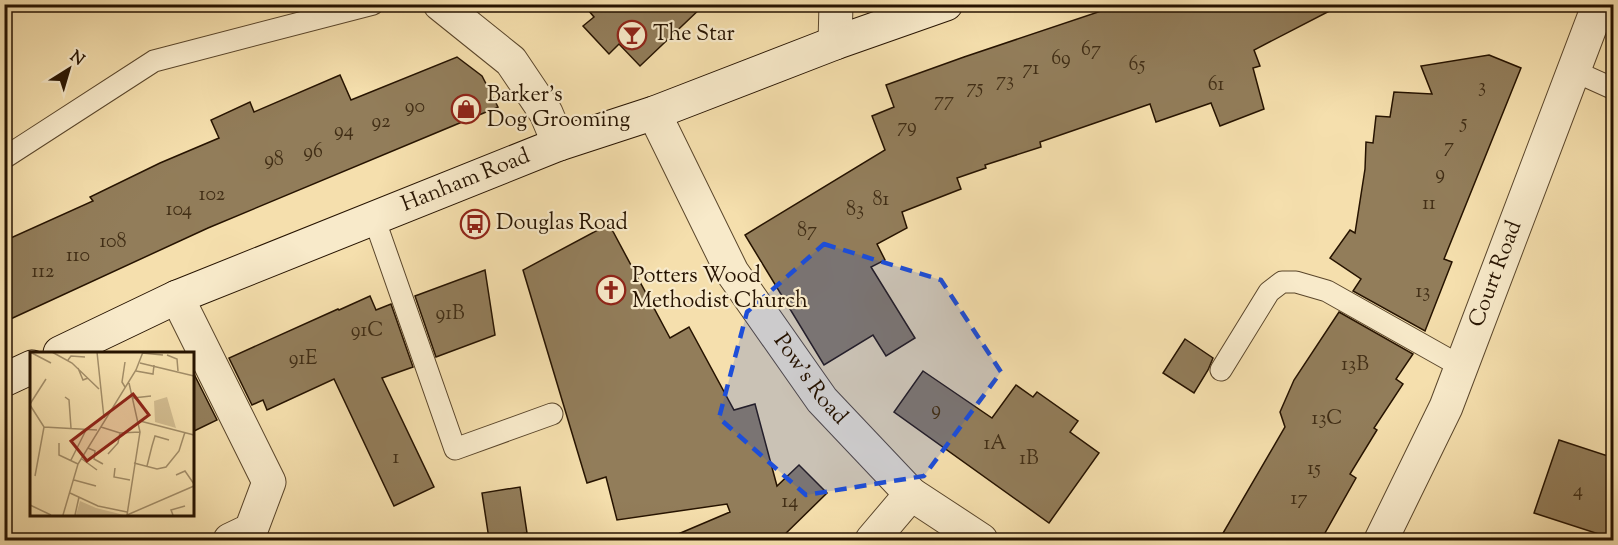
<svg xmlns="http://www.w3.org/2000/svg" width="1618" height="545" font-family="'Sorts Mill Goudy',serif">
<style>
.building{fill:#927d5a;stroke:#261300;stroke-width:1.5}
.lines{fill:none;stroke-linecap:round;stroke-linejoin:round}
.lane-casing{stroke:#5a462b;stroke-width:23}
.street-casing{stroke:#5a462b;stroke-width:35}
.secondary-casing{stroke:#261300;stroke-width:35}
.lane{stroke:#f8eaca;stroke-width:21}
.street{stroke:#f8eaca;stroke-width:33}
.secondary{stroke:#f8eaca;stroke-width:33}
.marked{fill:#1d4ed8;fill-opacity:0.2;stroke:#1d4ed8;stroke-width:4.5;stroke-dasharray:12 8;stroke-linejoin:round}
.labels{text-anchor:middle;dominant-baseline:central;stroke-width:4.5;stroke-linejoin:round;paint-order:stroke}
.number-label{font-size:20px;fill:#412e16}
.poi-label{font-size:22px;fill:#261300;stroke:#f8eaca;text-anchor:start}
.street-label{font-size:22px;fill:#261300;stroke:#f8eaca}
.inset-road{fill:none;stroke:#a28d68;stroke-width:1.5}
.view{fill:#8f2418;fill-opacity:0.15;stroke:#8f2418;stroke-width:3}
.inset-edge{fill:none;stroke:#261300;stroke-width:3}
</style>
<rect width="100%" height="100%" fill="#f5dfad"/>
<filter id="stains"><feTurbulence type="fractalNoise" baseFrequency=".00333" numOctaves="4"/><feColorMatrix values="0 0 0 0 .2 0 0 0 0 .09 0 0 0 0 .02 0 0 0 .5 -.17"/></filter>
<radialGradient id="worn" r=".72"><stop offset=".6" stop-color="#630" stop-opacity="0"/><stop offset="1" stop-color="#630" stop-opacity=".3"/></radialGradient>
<!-- building -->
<g class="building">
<path d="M583 4H705L640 66 619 44 609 54 583 26 594 17Z"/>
<path d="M1122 4H1343L1254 50 1260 66 1253 68 1264 109 1220 126 1211 103 1156 122 1150 104 1040 142 1041 147 985 165 986 168 957 178 961 189 902 212 907 228 877 244 885 260 871 267 915 338 886 356 873 335 824 365 745 235 885 150 872 116 894 107 886 85 964 57Z"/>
<path d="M1489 55 1521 68 1444 259 1452 262 1425 331 1353 291 1361 279 1330 258 1350 230 1355 233 1365 169 1366 142 1373 143 1376 116 1390 117 1394 92 1432 94 1421 66Z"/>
<path d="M457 57 482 76 498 107 208 228 4 322V241L93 201 90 197 160 163 219 138 211 120 250 102 254 112 340 75 351 100Z"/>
<path d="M609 224 670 338 689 327 734 410 755 404 777 486 799 465 827 493 779 540H664L730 512 727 504 617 520 606 477 587 483 523 270Z"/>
<path d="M485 270 495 335 436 357 415 296Z"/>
<path d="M370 296 376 310 391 304 413 367 382 378 434 487 394 506 334 379 267 410 263 400 252 405 229 358 338 309 339 310Z"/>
<path d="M1339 312 1413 354 1396 379 1403 384 1374 428 1377 430 1350 474 1356 478 1321 540H1219L1285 427 1280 412 1294 380Z"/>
<path d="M1185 339 1213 358 1208 370 1194 393 1163 373Z"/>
<path d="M923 371 992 418 1016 385 1033 397 1037 392 1078 421 1070 432 1099 453 1049 523 894 412Z"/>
<path d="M194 374 217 420 192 432V375Z"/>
<path d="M1559 440 1614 458V539L1534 513Z"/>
<path d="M520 487 527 533 489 539 482 493Z"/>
</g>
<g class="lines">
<!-- lane casing -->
<g class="lane-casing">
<g id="lane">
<path d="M1574 71 1614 89"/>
<path d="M4 158 154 61 373 4"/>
<path d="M374 218 455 449 552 414"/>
<path d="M1221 370 1269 292 1282 282H1296L1327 291 1462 367"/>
</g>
</g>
<!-- street casing -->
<g class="street-casing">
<g id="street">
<path d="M440 4 511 61 546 113 559 144"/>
<path d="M835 43 836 4"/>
<path id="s1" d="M654 113 732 272 822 400 911 494 981 540"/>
<path d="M177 297 269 482 251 530 230 540"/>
<path d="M872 540 911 494"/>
<path id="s2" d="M1381 540 1446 407 1599 4"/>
</g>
</g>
<!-- secondary casing -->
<g class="secondary-casing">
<g id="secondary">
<path id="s3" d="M60 353 177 297 559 144 654 113 835 43 946 4"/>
<path d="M4 380 32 367"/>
</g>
</g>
<!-- lane -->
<use href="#lane" class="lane"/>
<!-- street -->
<use href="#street" class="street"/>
<!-- secondary -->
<use href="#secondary" class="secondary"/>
</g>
<!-- marked area -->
<path class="marked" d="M824 244 941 280 1001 372 924 476 806 495 719 418 747 312Z"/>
<!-- icons -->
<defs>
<g id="bar-ring" transform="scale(1.5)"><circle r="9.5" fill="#f8eaca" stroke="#8f2418" stroke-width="1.5"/><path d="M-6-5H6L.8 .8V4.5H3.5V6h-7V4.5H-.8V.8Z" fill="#8f2418"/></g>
<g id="shop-ring" transform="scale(1.5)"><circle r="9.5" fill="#f8eaca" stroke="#8f2418" stroke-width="1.5"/><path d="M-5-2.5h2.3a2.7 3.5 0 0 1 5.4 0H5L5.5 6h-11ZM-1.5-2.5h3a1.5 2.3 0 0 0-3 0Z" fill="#8f2418"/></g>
<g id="bus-ring" transform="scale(1.5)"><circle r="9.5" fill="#f8eaca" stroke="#8f2418" stroke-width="1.5"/><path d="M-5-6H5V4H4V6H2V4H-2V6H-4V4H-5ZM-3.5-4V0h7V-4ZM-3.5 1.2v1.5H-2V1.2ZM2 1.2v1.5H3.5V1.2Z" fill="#8f2418"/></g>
<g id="church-ring" transform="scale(1.5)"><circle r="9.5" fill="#f8eaca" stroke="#8f2418" stroke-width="1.5"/><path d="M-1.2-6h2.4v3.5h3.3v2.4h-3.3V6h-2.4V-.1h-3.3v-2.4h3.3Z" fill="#8f2418"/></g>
</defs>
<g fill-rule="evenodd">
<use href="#bar-ring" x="632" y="35"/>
<use href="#shop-ring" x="466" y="109"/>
<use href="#bus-ring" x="475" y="224"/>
<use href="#church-ring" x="611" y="290"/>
</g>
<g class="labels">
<!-- number labels -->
<g class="number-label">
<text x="1091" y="50">67</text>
<text x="1061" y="59">69</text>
<text x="1137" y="65">65</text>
<text x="1031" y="69">71</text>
<text x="1005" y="81">73</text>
<text x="1216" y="85">61</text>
<text x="1482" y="87">3</text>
<text x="975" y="88">75</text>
<text x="944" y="101">77</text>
<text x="415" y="107">90</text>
<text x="381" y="122">92</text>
<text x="1464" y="123">5</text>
<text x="907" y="127">79</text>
<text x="344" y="131">94</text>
<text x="1449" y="147">7</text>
<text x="313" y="152">96</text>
<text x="274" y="160">98</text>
<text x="1440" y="174">9</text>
<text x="212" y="195">102</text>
<text x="881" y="200">81</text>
<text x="1429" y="204">11</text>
<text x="179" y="210">104</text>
<text x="855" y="210">83</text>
<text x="807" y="231">87</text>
<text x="113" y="242">108</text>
<text x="78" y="256">110</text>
<text x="43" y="272">112</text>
<text x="1423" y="292">13</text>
<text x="450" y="314">91B</text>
<text x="367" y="331">91C</text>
<text x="303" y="359">91E</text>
<text x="1355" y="365">13B</text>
<text x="936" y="410">9</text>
<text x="1327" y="419">13C</text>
<text x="995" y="444">1A</text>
<text x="396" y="458">1</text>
<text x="1029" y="459">1B</text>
<text x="1314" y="469">15</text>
<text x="1578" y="491">4</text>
<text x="1299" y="499">17</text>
<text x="790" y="502">14</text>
</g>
<!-- poi labels -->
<g class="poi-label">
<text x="653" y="35">The Star</text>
<text x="487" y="96">Barker's<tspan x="487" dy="25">Dog Grooming</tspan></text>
<text x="496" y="224">Douglas Road</text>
<text x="632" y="277">Potters Wood<tspan x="632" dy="25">Methodist Church</tspan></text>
</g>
<!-- street labels -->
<g class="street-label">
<text stroke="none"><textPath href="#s3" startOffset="441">Hanham Road</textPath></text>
<text stroke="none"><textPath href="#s2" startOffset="290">Court Road</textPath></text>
<text stroke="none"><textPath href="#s1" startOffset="310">Pow's Road</textPath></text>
</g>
</g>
<!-- overview -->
<g transform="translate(30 352)">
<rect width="164" height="164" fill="#f5dfad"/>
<path d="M137 45 146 76 125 70 124 49ZM50 149 66 156 94 163H46Z" fill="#d2bc90"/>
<path class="inset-road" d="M0 0 21 11M22 0 42 11 69 37M67 0 74 66M112 1 133 3M137 3 147 7 148 19M38 8 41 4 55 5M110 11 164 24M48 16 53 28 58 26M106 19 123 22 124 13M95 35 92 30 95 10M35 45 39 48 41 76M103 46 121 44M0 52 16 27M0 53 14 75 67 78M110 69 164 83M71 75 90 81 110 80M29 91V103L48 112M122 94 125 84 139 88M58 96 65 99 64 107 73 112M78 102 88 91 90 81M52 107 67 118M41 108 57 76M104 111 127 117 136 115 149 99 155 80M117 114 122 94M85 116 84 125 100 128M146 123 155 119 164 132M5 124 14 75M44 128 66 134M40 141 68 154 97 160M0 153 21 163M33 163 48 112 106 18 113 0M45 163 49 145M97 163 110 80 99 31M97 163 164 134M143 163 141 158 155 154"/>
<path class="view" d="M103 42 119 63 57 109 41 89Z"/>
<rect width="164" height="164" class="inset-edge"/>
</g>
<!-- margin -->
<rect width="1618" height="545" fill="none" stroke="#f5dfad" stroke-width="24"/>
<rect x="6" y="6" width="1606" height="533" fill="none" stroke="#261300" stroke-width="3"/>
<rect x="12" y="12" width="1594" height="521" fill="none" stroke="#261300" stroke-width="1.5"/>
<!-- north arrow -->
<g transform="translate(69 69) rotate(37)" stroke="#f8eaca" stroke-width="4.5" paint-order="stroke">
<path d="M0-4.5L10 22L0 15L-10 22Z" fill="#261300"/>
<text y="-9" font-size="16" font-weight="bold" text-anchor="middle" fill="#261300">N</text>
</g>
<rect width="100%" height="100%" filter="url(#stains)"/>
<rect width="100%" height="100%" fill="url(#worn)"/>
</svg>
